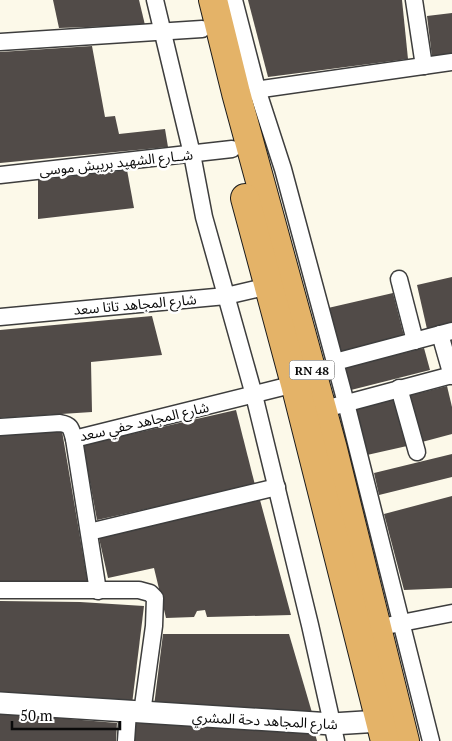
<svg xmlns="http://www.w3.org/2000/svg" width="452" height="741" font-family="'PT Serif','Noto Sans Arabic',serif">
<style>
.building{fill:#514b48}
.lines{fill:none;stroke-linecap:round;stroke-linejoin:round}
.minor-casing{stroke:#3d3d3d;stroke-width:19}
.tertiary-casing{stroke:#3d3d3d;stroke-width:24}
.trunk-casing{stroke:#1b1b1b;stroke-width:30}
.minor{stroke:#fff;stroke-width:16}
.tertiary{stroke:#fff;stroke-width:21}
.trunk{stroke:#e4b368;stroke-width:28}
.labels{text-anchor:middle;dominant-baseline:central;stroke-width:5;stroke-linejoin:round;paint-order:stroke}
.shield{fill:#fff;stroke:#545454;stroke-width:1}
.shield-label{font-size:12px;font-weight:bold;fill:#0a0a0a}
.street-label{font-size:14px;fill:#0a0a0a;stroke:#fff}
</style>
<rect width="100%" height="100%" fill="#fcf9e9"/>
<!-- building -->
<g class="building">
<path d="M53 0H139L145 25 59 28Z"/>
<path d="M248 0H402L408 59 268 77Z"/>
<path d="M452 13V55L432 57 427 16Z"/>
<path d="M92 46 105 117 115 116 119 134 165 129 168 147 0 163V52Z"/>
<path d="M127 170 134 208 38 219V180Z"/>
<path d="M452 277V323L427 329 417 285Z"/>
<path d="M393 293 404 336 339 353 328 308Z"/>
<path d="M152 316 162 355 91 362 92 412 0 418V330Z"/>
<path d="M424 348 430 370 351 390 345 367Z"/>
<path d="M447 386 452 407V434L422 442 407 396Z"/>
<path d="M396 398 407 446 367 455 355 408Z"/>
<path d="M236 410 255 485 97 520 83 445Z"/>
<path d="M62 431 88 584 0 583V435Z"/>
<path d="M452 454V477L379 495 374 473Z"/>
<path d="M452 496V588L404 590 384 514Z"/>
<path d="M260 500 291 615 207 617 205 610 197 611 194 617 166 618 154 568 108 578 99 538Z"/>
<path d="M0 601 80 602 144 606 132 704 0 695Z"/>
<path d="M163 634H289L313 716 154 706Z"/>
<path d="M0 713 117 723 116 741H0Z"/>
<path d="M135 723 314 730 317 741H134Z"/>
</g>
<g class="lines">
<!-- minor casing -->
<g class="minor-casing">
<g id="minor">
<path d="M155 0 192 154 204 217 254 395 310 625 336 741"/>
<path d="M234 0 257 89 283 169 346 403 431 741"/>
<path d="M414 0 424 66"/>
<path d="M0 42 202 29"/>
<path d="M248 91 452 62"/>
<path d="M0 175 232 149"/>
<path d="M399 279 415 341"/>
<path d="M0 317 226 296 269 286"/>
<path d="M440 334 452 376"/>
<path d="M335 362 452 331"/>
<path d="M399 388 417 452"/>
<path d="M336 406 452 375"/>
<path d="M0 427 60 423C71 425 71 428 74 439L295 384"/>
<path d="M74 439 98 591"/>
<path d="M89 532 277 487"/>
<path d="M0 590H139L150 593 155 598 154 626 142 713"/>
<path d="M391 625 452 613"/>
<path d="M126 741 128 712"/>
</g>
</g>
<!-- tertiary casing -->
<g class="tertiary-casing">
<path id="tertiary" d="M0 703 332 724 380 721"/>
</g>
<!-- trunk casing -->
<g class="trunk-casing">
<g id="trunk">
<path d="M213 0 236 93 333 449 405 741"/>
<path d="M245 198 295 384 385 741"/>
</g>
</g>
<!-- minor -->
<use href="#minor" class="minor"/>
<!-- tertiary -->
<use href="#tertiary" class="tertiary"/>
<!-- trunk -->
<use href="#trunk" class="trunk"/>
</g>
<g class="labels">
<!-- shield labels -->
<rect class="shield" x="289.5" y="360.5" width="45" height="19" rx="4"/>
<g class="shield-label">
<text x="312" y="370">RN 48</text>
</g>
<!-- street labels -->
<g class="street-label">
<text transform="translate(116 162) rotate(-6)">شــارع الشهيد بريبش موسى</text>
<text transform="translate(135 304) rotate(-5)">شارع المجاهد تاتا سعد</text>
<text transform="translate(144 421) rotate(-13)">شارع المجاهد حفي سعد</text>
<text transform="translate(265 720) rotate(3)">شارع المجاهد دحة المشري</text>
</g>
</g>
<!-- scale -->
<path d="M12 721v8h108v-8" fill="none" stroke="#0a0a0a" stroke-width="2.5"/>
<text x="20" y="721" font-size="15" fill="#0a0a0a" stroke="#ffffff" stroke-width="4" paint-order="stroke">50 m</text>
</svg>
